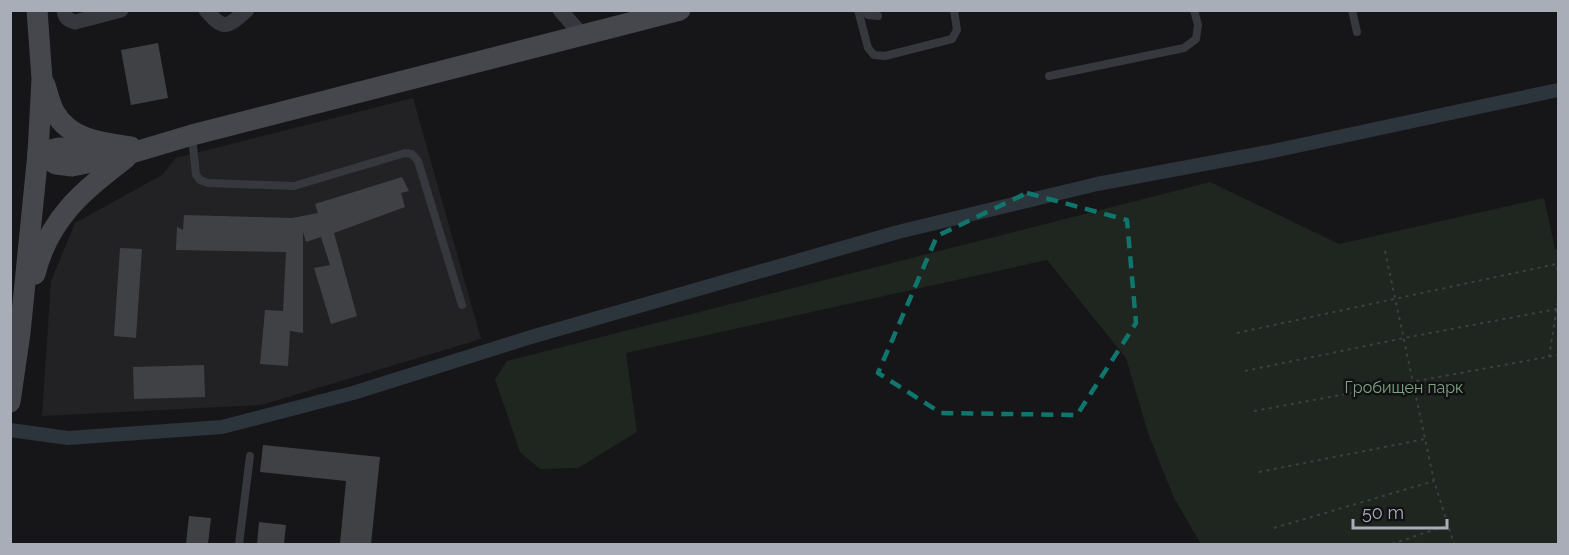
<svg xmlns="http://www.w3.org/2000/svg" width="1569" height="555" font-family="Raleway,sans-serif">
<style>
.built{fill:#222225}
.green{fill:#1e261f}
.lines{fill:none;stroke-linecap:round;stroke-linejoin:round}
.canal{stroke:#2c353c;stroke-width:14}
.building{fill:#404145}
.path{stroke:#3d3f44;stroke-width:2;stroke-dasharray:3 4.5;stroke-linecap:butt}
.service{stroke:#37383d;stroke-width:8}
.minor{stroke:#37383d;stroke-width:15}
.secondary{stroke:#45474d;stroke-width:21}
.marked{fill:none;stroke:#0f766e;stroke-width:4.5;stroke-dasharray:12 8;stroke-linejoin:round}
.labels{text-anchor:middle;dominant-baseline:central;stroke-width:5;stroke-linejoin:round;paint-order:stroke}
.park-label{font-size:16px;fill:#7fa381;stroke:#111113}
</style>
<rect width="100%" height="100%" fill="#161618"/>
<!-- built -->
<path class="built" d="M413 98 481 339 261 405 42 416 51 281 75 223 162 175 176 158Z"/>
<!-- green -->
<path class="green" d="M1210 182 1339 244 1544 198 1555 249H1558V544H1201L1174 498 1148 433 1126 358 1047 260 626 353 637 432 578 468 540 469 520 452 495 379 507 361Z"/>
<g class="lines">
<!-- canal -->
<path class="canal" d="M10 430 68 438 222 427 353 393 531 337 898 232 1097 184 1268 152 1558 90"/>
</g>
<!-- building -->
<g class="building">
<path d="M158 43 168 98 131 105 121 50Z"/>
<path d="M402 177 409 191 401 193 405 207 334 233 357 316 331 324 314 268 330 265 321 237 306 242 303 232V333L290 331 288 366 260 364 265 310 283 311 286 252 176 250 177 227 183 230 184 215 292 218 318 213 315 204Z"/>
<path d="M120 248 142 249 136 338 114 336Z"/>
<path d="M204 365 205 397 134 399 133 367Z"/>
<path d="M263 445 380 457 371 544H340L346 481 260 472Z"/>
<path d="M189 516 211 518 208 544H186Z"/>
<path d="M259 522 286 525 284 544H257Z"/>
</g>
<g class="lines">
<!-- path -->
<g class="path">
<path d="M1385 251 1434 481 1454 544"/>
<path d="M1237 333 1556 264 1558 271"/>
<path d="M1549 357 1558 301"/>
<path d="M1245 371 1404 338 1557 309"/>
<path d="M1254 411 1558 355"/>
<path d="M1259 472 1425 439"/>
<path d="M1274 528 1434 481"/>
<path d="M1392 544 1448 525"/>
</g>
<!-- service -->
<g class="service">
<path d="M858 10 868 48 874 55 885 56 952 39 957 30 954 10"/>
<path d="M861 10 868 15 878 16"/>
<path d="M1352 10 1357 32"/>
<path d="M1049 76 1184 48 1196 39 1198 25 1194 10"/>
<path d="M192 137 196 175 200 180 208 183 294 186 405 153 412 154 418 161 462 305"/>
<path d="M239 544 250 456"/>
</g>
<!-- minor -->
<g class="minor">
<path d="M64 10C65 18 68 20 75 22L121 10"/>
<path d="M206 10C225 32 227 27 247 10"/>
<path d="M560 10 582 35"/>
</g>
<!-- secondary -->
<g class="secondary">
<path d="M45 85C48 94 50 105 55 113 71 140 102 143 131 147"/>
<path d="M38 153 56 164 72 166 118 157 192 135 680 10"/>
<path d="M38 153 59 148 99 150"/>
<path d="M35 274C49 218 82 192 126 158"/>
<path d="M10 402 20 333 38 153 42 79 37 10"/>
</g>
</g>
<!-- marked area -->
<path class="marked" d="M1027 193 1127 220 1136 323 1077 415 941 413 878 373 937 236Z"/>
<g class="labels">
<!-- park labels -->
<g class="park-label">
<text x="1404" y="387">Гробищен парк</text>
</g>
</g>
<!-- border -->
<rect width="1569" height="555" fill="none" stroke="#a8adb8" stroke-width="24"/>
<!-- scale -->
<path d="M1353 519v9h94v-9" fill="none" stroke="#a8adb8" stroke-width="3"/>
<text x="1362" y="519" font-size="18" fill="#a8adb8" stroke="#111113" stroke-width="4.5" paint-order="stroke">50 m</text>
</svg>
